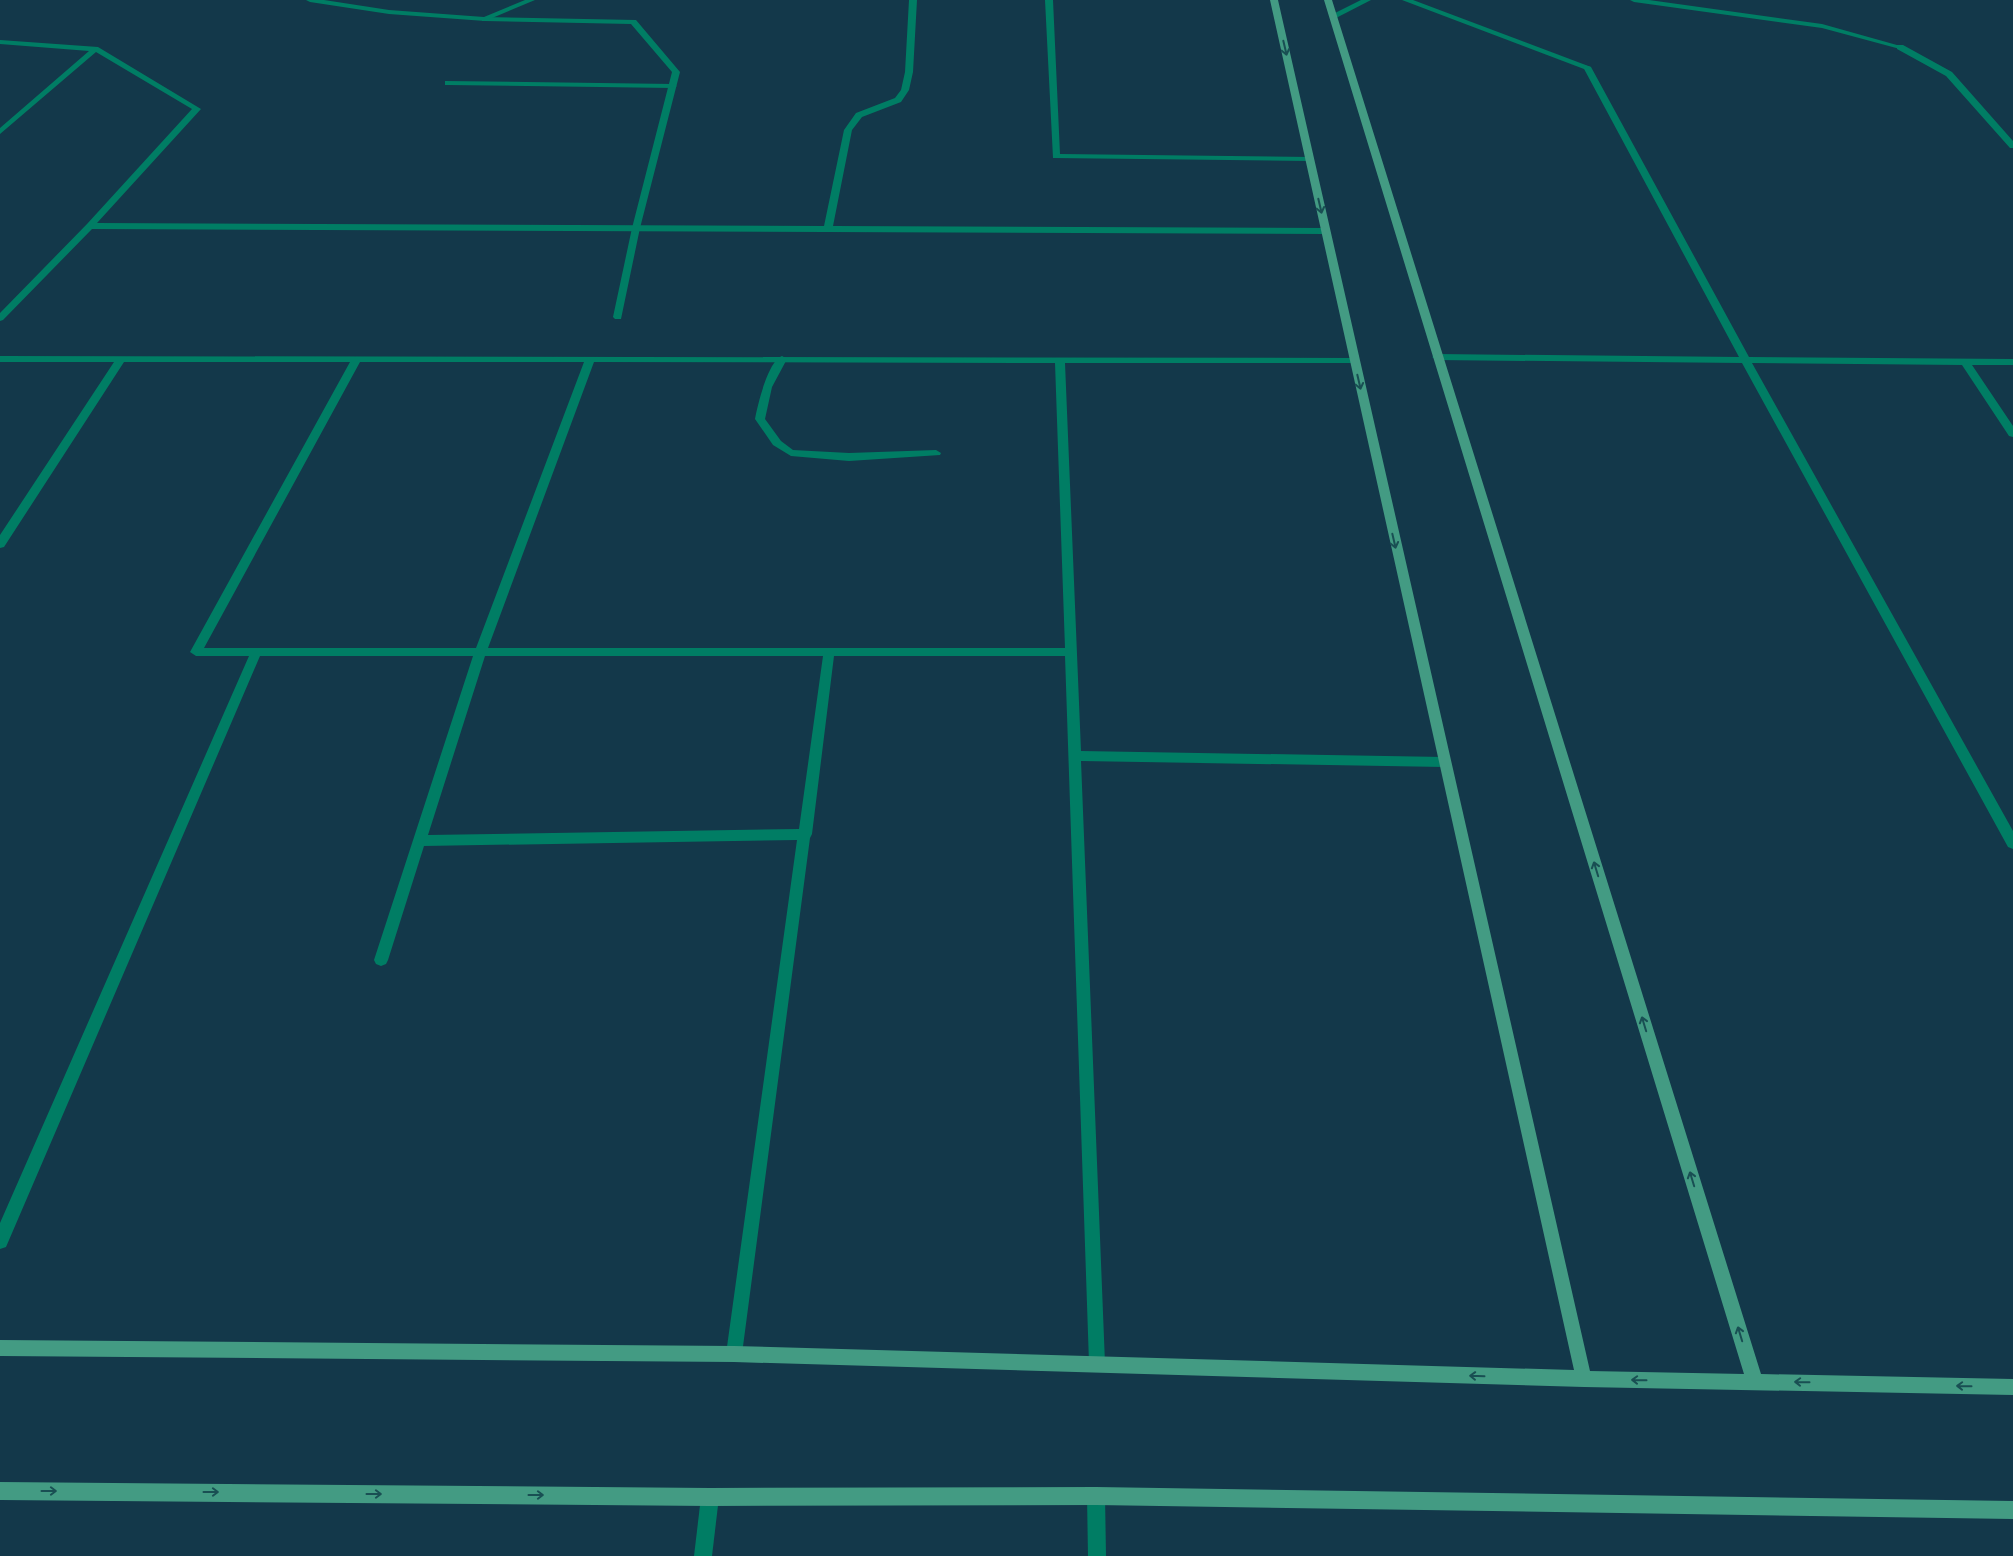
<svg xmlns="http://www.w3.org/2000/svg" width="2013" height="1556" font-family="Signika,sans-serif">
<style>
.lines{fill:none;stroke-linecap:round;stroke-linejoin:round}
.lane{fill:#007d64;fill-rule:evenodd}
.street{fill:#007d64;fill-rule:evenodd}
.secondary{fill:#439b83;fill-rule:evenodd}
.oneway{stroke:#194f53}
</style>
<rect width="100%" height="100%" fill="#13384a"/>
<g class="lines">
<!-- lane -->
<g class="lane">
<path d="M1361 0H1371L1336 18 1329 16Z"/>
<path d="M1402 0H1413L1591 67 1584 69Z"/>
<path d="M1630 0H1649L1822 24 1904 47 1900 49 1822 28 1634 2Z"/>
<path d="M482 17 636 20 680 72 640 228 621 319H615L613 317 632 228 672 72 631 24 485 21H482Z"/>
<path d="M782 356 787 359 772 387 765 419 781 441 793 450 849 453 936 450 941 453 940 455 849 461 791 456 773 445 755 419C758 404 768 361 782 356Z"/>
</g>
<!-- street -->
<g class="street">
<path d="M306 0H324L389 10 484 17 525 0H535L485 21 389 14 310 2Z"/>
<path d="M909 0H917L913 72 909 90 901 102 862 117 852 130 833 226 1326 228 1330 231 1326 234 92 229 3 320 0 321V313L87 224 192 109 96 52 0 134V128L89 51 0 44V40L98 47 201 109 97 223 824 226 844 130 856 113 895 98 901 90 905 72Z"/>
<path d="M1045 0H1053L1060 154 1310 157 1314 159 1310 161 1053 158Z"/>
<path d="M1897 45H1903L1952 72 2013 141V148H2010L1946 76 1897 49Z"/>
<path d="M1584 65 1591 67 1749 357 2013 359V365H1972L2013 426V437L2009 436 1962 365 1752 363 2013 831V849L2008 847 1742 363 1437 360 1432 357 1437 354 1739 357 1583 67Z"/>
<path d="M445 81 673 84 677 86 673 88 448 85H445Z"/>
<path d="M0 356 1357 358 1359 360 1354 363H1065L1081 751 1444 757 1448 758 1450 762 1448 766 1444 767 1081 761 1105 1363 1103 1369 1097 1371 1091 1369 1089 1363 1065 656H834L812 834 810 838 742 1354 740 1360 734 1362 728 1360 726 1354 797 840 424 846 388 960 386 964 381 966 376 964 374 960 473 656H260L6 1247 0 1249V1223L249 656H196L190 652 350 362H124L4 547 0 548V535L114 362H0ZM360 362H584L476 648H204ZM594 362 1055 363 1065 648H488ZM485 656H823L799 829 428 835Z"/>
<path d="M1096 1487 1102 1490 1105 1496 1106 1556H1088L1087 1496 1090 1490Z"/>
<path d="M710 1488 716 1491 719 1497 712 1556H694L701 1497 704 1491Z"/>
</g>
<!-- secondary -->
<g class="secondary">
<path d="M1270 0H1278L1590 1371 1744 1374 1324 0H1332L1761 1374 2013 1379V1395L1584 1387 734 1362 0 1356V1340L734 1346 1574 1370Z"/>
<path d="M0 1482 710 1488 1096 1487 2013 1501V1519L1096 1505 710 1506 0 1500Z"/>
</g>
</g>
<!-- one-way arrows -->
<defs><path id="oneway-shaft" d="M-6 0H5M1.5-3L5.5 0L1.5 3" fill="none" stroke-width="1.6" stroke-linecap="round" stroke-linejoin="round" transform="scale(1.25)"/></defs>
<g class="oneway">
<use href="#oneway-shaft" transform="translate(1285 48) rotate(77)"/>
<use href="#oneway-shaft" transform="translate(1320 206) rotate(77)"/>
<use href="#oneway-shaft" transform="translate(1359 382) rotate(77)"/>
<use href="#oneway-shaft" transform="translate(1394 541) rotate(77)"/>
<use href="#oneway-shaft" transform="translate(1596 869) rotate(-107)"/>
<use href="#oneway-shaft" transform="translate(1644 1024) rotate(-107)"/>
<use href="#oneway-shaft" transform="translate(1692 1179) rotate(-107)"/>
<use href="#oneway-shaft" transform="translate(1740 1334) rotate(-107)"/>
<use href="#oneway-shaft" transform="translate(1477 1376) rotate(-178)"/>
<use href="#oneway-shaft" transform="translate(1639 1380) rotate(-179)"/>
<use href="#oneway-shaft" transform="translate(1802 1382) rotate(-179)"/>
<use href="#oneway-shaft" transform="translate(1964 1386) rotate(-179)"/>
<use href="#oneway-shaft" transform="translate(49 1491)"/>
<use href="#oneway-shaft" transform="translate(211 1492)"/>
<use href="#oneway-shaft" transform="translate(374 1494)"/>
<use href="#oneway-shaft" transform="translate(536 1495)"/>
</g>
</svg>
